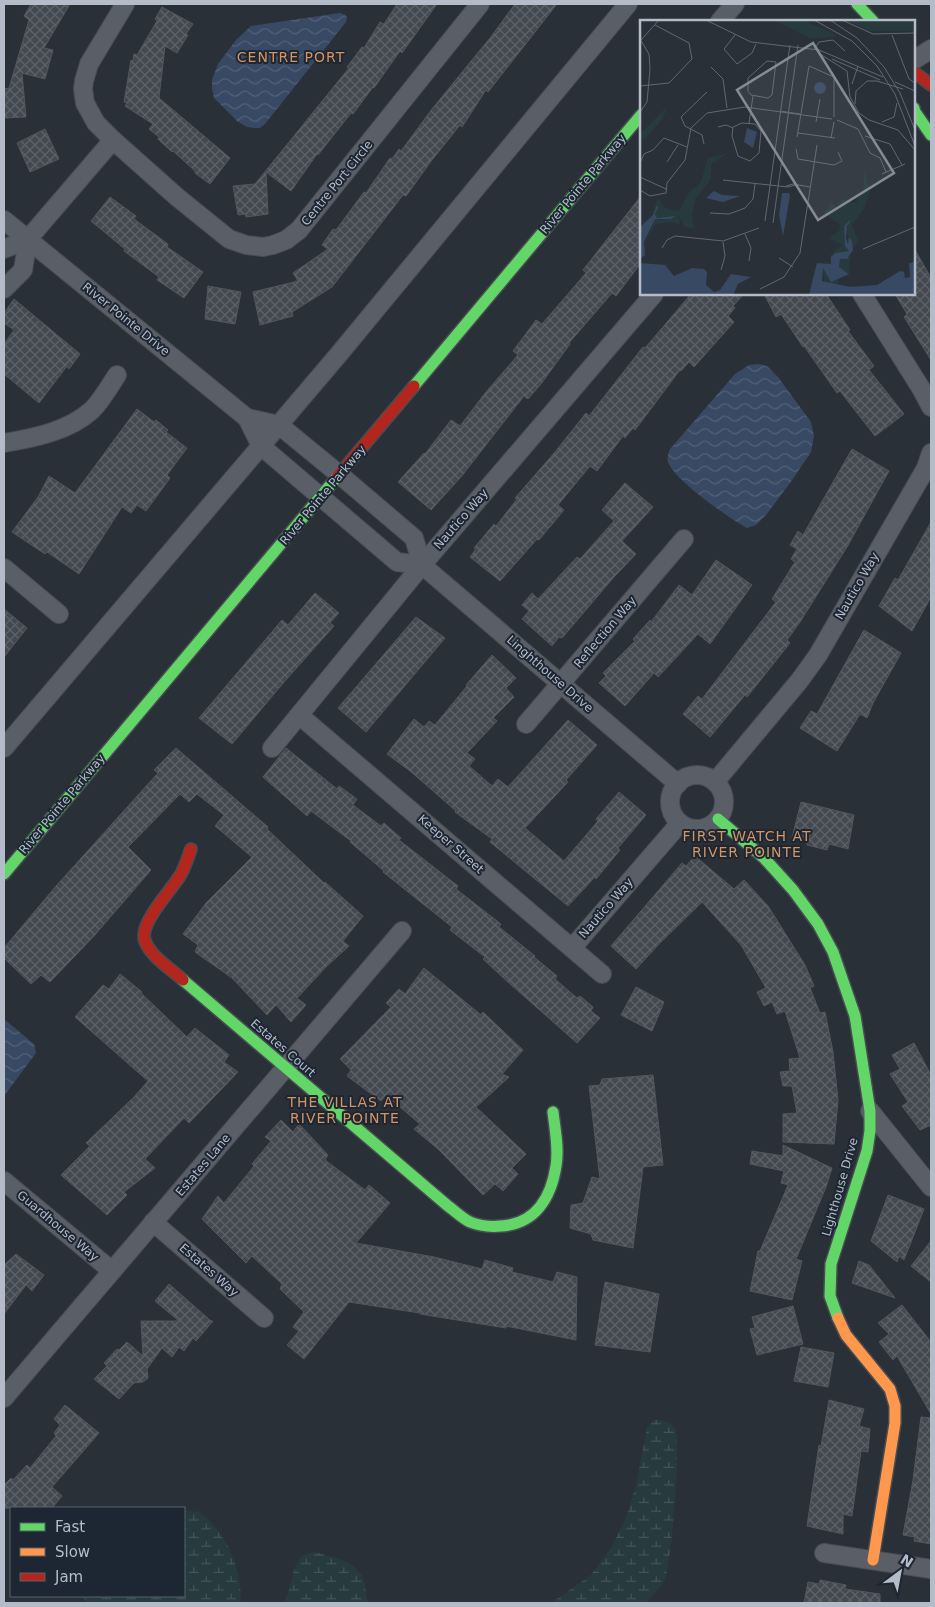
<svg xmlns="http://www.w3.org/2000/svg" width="935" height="1607" font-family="'DejaVu Sans',sans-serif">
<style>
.wetland{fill:url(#wetland-marsh)}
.water{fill:url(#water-waves)}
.building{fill:url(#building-cross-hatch);stroke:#52575f}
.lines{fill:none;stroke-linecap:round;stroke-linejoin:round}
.street-casing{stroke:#484c53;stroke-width:20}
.fast-casing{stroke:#484c53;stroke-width:14}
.slow-casing{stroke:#484c53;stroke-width:14}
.jam-casing{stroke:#484c53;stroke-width:14}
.street{stroke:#5a5e66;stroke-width:18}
.fast{stroke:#63d668;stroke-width:11}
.slow{stroke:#ff974d;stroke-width:11}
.jam{stroke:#b3261e;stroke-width:11}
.labels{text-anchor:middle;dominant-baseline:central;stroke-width:4;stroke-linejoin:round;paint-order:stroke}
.street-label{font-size:12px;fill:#b4bcc9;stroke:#1d2633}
.neighbourhood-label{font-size:14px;letter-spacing:1px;fill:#d59563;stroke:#1d2633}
.inset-road{fill:none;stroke:#616872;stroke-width:1}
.view{fill:#848b96;fill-opacity:0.15;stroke:#848b96;stroke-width:2.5}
.inset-edge{fill:none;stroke:#b4bcc9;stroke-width:2.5}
</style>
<defs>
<pattern id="wetland-marsh" width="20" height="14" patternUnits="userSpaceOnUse" patternTransform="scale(1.25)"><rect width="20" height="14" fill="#273a3e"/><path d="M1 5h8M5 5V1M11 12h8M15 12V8" fill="none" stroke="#445559"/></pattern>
<pattern id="water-waves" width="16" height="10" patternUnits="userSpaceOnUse" patternTransform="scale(1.25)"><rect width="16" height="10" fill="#384963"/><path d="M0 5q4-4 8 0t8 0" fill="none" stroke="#526178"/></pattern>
<pattern id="building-cross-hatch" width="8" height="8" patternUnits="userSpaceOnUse" patternTransform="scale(1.25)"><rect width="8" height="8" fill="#444950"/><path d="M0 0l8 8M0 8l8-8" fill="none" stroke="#5d6168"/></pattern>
</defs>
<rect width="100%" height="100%" fill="#2a3038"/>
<!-- wetland -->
<g class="wetland">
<path d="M654 1420C662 1420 670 1421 675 1428 682 1438 671 1565 665 1579 661 1589 652 1594 647 1603H551L591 1575 611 1548 626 1518 636 1485 647 1428Z"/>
<path d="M184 1511C188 1511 195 1511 199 1512 205 1515 210 1521 213 1525 233 1548 241 1573 241 1603H86L83 1596H184Z"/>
<path d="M314 1552C332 1556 357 1561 364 1580 366 1587 366 1596 368 1603H284C291 1591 292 1563 303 1555 306 1554 311 1553 314 1552Z"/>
</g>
<!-- water -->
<g class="water">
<path d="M340 13 345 15 347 17 346 22 265 124 260 128H254L247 127 237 121 214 98 212 89V80L218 64 236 40 251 26Z"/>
<path d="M758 364 767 366 778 377 811 422 814 436 811 452 790 483 766 515 756 525 747 528C729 518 677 482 669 464 666 459 668 455 670 449L735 374 749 365Z"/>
<path d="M4 1019 34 1044 36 1053 4 1096Z"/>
</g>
<!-- building -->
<g class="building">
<path d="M31 4H70L44 48 53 50 45 79 22 73 26 117 4 118V89L9 88 29 20 24 16Z"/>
<path d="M397 4H437L402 53 400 51 374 88 373 87 353 114 351 113 318 155 317 154 291 191 266 172 268 214 246 217 245 214 238 215 233 186 255 184 349 68 347 67 362 47 364 48 380 22 384 24Z"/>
<path d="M515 4H557L488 92 486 90 462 127 460 125 432 160 406 196 403 195 332 287 292 312 293 316 260 325 253 292 298 281 293 273 328 249 322 245 333 229 336 230 364 192 366 193 390 158 392 159 399 149 401 151 432 109 490 38Z"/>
<path d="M162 7 193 24 186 34 188 35 177 53 165 46 159 98 230 158 210 184 195 173V171L173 151 172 152 158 139 159 137 149 129 153 124 125 106 127 103 124 102 131 60 133 61 134 54 137 55 157 21 155 19Z"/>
<path d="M45 129 59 159 30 172 17 143Z"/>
<path d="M641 196V263L616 296 612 293 569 343 570 344 541 384 528 399 524 396 461 477 431 510 398 482 424 453 425 454 451 420 460 426 486 392 518 355 513 351 536 320 542 324 586 273 583 270Z"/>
<path d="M110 197 136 216 134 219 168 244 167 247 203 272 184 298 157 280 159 277 124 251 125 249 91 221Z"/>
<path d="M914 248 931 278V360L904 317 907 314 895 294H914Z"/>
<path d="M208 286 241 292 235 324 205 319Z"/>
<path d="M691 294H744L733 306 735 308 728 316 734 322 694 367 689 362 681 371 680 370 635 430 633 428 625 438 623 436 597 471 590 466 558 505 564 510 539 540 537 539 500 581 470 557 476 549 474 548 494 524 496 526 517 499 515 498 555 452 586 413 589 416 643 347 645 348Z"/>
<path d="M764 294H826L850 330 848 331 874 366 869 370 904 414 875 436 840 391 837 393 804 346 803 347 781 314 776 317Z"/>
<path d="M14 299 80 354 69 369 67 366 39 403 4 374V344L14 330 4 323V313Z"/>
<path d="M137 409 154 422 156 420 168 430 166 432 187 448 167 475 170 478 146 511 137 505 131 513 122 507 79 574 47 552 45 554 12 532 38 497 49 476 75 493Z"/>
<path d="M852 449 889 471 847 547 800 622 787 640 790 643 747 697 745 695 710 737 683 714 698 696 702 699 776 602 772 599 795 562 791 559 797 549 790 545 798 531 803 535Z"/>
<path d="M625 483 653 507 622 541 636 554 614 577 562 638 559 637 552 646 522 619 529 611 522 605 532 593 538 599 577 557 580 559 614 521 602 510Z"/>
<path d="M931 522V597L912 631 879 606 895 578 898 580Z"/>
<path d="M716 560 752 585 710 644 698 634 658 677 654 673 625 706 599 683 606 676 603 673 635 641 633 639 650 620 651 622 679 585 692 595Z"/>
<path d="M315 593 339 613 330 623 334 626 285 681 232 744 199 718 282 620 288 625Z"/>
<path d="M4 609 27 628 4 657Z"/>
<path d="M416 617 445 638 366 732 338 708Z"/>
<path d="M864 630 901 653 873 703 867 718 860 714 837 751 800 728 811 711 817 714Z"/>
<path d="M492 655 516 678 506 688 514 697 493 718 497 721 467 753 475 759 469 766 492 786 498 779 508 787 568 720 597 745 566 780 568 782 525 828 564 861 598 821 596 819 619 792 646 815 618 848 620 850 596 879 595 877 568 906 490 842 492 839 455 812 456 811 410 771 387 754 414 719 424 727 429 721 435 725 467 686 466 685Z"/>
<path d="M176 748 268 827 267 829 324 883 325 882 363 916 343 941 349 946 326 967 297 998 306 1005 291 1022 276 1005 267 1015 232 978 195 952 198 945 183 934 206 903 252 857 215 826 224 815 197 794 189 802 180 794 128 847 151 870 94 936 50 982 41 975 31 984 4 958V948L56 886 158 773 154 770Z"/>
<path d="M286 748 337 789 339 786 357 799 353 805 381 826 384 823 401 838 399 840 458 886 456 889 501 924 499 927 535 956 534 957 557 976 555 979 577 998 580 996 593 1007 591 1011 600 1018 577 1043 509 983 483 959 485 957 450 930 452 927 383 872 384 871 350 842 351 841 311 811 307 816 263 777Z"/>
<path d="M801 802 854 815 848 849 829 844 827 850 807 845V840L792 838Z"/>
<path d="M695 856 734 889 744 880 768 906 805 965 814 986 810 988 820 1013 825 1012 833 1052 838 1100 834 1144 783 1142V1114L797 1113 792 1086H783L780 1072 790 1071 789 1059 800 1058 785 1011 777 1014 772 1002 764 1006 757 992 766 988 741 945 702 902 659 944 636 969 611 946 682 863 686 866Z"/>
<path d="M424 968 481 1015 483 1012 523 1050 502 1074 509 1077 476 1107 526 1154 512 1168 518 1174 503 1191 495 1184 483 1195 438 1149 414 1129 420 1124 386 1095 381 1101 347 1076 351 1070 340 1059 391 1007 386 1003 399 989 405 994Z"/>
<path d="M120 974 142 992 141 993 187 1037 195 1028 229 1055 224 1062 238 1072 189 1123 184 1118 145 1159 155 1168 124 1192 127 1195 107 1215 61 1175 90 1146 86 1143 134 1097 148 1081 75 1017 103 985 109 989Z"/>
<path d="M636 987 664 1002 652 1031 621 1015Z"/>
<path d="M914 1043 931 1075V1125L920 1130 902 1106 908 1102 890 1074 900 1069 892 1055Z"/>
<path d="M653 1075 663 1165 643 1167 633 1248 593 1240 591 1234 570 1228 571 1205 583 1203 592 1177 600 1179 589 1086 600 1085 602 1079Z"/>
<path d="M281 1120 293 1132 299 1124 328 1155 325 1160 365 1190 369 1185 390 1203 356 1243 434 1257 482 1269 485 1260 513 1268 512 1272 553 1282 557 1272 577 1277 576 1340 506 1326V1328L420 1314V1313L349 1302 304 1359 287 1345 299 1331 293 1327 304 1312 280 1289 282 1284 252 1256 246 1263 202 1219 218 1196 224 1203 254 1166 252 1164 271 1141 265 1137Z"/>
<path d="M783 1145 832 1168 826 1187 796 1259 802 1261 792 1300 750 1291 758 1251H760L788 1185 781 1183 784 1171 750 1164 752 1151 783 1156Z"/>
<path d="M888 1195 924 1209 904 1260 899 1256 897 1262 871 1241Z"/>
<path d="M931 1241V1282L911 1266Z"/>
<path d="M16 1254 44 1275 32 1291 26 1285 4 1314V1265Z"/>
<path d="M859 1261 869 1265 895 1298 852 1283Z"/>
<path d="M605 1282 659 1294 650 1352 595 1345Z"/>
<path d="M169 1284 211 1321H213L196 1341 193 1338 184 1351 179 1347 172 1357 162 1348 147 1369 148 1378 143 1382 134 1383 119 1399 94 1379 107 1366 104 1363 117 1349 119 1350 127 1342 143 1356 141 1321H179L155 1301Z"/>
<path d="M902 1305 931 1342V1414L897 1356 893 1360 879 1342 889 1334 878 1323Z"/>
<path d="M793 1306 803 1344 757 1355 750 1329 755 1328 752 1317Z"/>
<path d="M801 1347 834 1353 828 1387 794 1381Z"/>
<path d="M829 1400 864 1409 859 1426 870 1429 868 1452 861 1451 852 1516 843 1514V1534L807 1526 819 1445 821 1446Z"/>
<path d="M65 1405 99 1433 52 1487 62 1496 52 1508H4V1485L11 1478 13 1480 27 1465 30 1468 56 1436 54 1433 60 1425 54 1419Z"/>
<path d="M921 1417 931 1418V1544L914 1541 915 1537 903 1535 913 1480Z"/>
<path d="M820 1580 846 1585 845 1589 880 1594V1603H804L808 1582 819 1584Z"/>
</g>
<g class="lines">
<!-- street casing -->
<g class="street-casing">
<g id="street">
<path d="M125 4 89 64 84 81 83 89 85 103 96 123 113 140 177 197 229 239 246 245 263 247 273 245 286 240 299 230 480 4"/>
<path d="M720 21 735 4"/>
<path d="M914 60 931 49"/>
<path d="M4 220 247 418 261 446 397 562 422 565"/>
<path d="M4 249 28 239 113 140"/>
<path d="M4 289 23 270 28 239"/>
<path d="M862 294 922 390 931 407"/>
<path d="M247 418 279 425 340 475 414 538 422 565 678 784"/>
<path d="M4 443C34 438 69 431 92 410 102 400 109 387 117 375"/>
<path d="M4 568 59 614"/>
<path d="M299 715 602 974"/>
<path d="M526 724 684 539"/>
<path d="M4 748 339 354 628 4"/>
<path d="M272 748 422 565 654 294"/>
<circle cx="697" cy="802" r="27"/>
<path d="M715 782 800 680 818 655 926 468 931 453"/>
<path d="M572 948 680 823"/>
<path d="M870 1111 931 1187"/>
<path d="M4 1181 112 1271"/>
<path d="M153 1222 264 1318"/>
<path d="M4 1398C136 1242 270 1088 402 931"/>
<path d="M824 1553 931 1569"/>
</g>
</g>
<!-- fast casing -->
<g class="fast-casing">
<g id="fast">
<path d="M857 4 873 21"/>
<path d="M914 108 915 112 931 135"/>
<path d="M414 386 641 115"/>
<path d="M718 819 764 858 793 890 818 924 833 952 855 1016 870 1111V1131L867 1151 831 1264 830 1296 838 1318"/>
<path d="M4 874 337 477"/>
<path d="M183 980 448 1206C455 1211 462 1218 470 1222 480 1226 491 1227 501 1226 535 1224 551 1198 556 1166 559 1148 555 1130 553 1112"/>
</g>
</g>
<!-- slow casing -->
<g class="slow-casing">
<path id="slow" d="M838 1318 846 1335 890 1389 895 1406V1423L873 1560"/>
</g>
<!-- jam casing -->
<g class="jam-casing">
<g id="jam">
<path d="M914 72 931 85"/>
<path d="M337 477 414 386"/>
<path d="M183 980C171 969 151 957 145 941 138 924 172 890 181 874 185 867 188 857 191 849"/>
</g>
</g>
<!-- street -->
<use href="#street" class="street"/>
<!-- fast -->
<use href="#fast" class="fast"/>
<!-- slow -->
<use href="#slow" class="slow"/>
<!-- jam -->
<use href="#jam" class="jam"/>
</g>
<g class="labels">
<!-- street labels -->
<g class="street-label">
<text transform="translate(337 183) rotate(-51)">Centre Port Circle</text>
<text transform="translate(583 184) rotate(-50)">River Pointe Parkway</text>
<text transform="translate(126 319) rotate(39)">River Pointe Drive</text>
<text transform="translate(323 495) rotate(-50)">River Pointe Parkway</text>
<text transform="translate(461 519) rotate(-49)">Nautico Way</text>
<text transform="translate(857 586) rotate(-60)">Nautico Way</text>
<text transform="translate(605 632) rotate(-50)">Reflection Way</text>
<text transform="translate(550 674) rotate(41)">Linghthouse Drive</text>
<text transform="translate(62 804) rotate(-50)">River Pointe Parkway</text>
<text transform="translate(451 844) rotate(41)">Keeper Street</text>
<text transform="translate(606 908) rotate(-49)">Nautico Way</text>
<text transform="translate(283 1048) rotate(41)">Estates Court</text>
<text transform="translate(203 1165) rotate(-50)">Estates Lane</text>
<text transform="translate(840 1187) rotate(-74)">Lighthouse Drive</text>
<text transform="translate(58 1226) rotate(40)">Guardhouse Way</text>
<text transform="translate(209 1270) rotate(41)">Estates Way</text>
</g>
<!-- neighbourhood labels -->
<g class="neighbourhood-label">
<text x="291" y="57">CENTRE PORT</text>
<text x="747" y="836">FIRST WATCH AT<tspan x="747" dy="16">RIVER POINTE</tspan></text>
<text x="345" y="1102">THE VILLAS AT<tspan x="345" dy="16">RIVER POINTE</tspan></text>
</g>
</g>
<!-- overview -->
<g transform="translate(640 20)">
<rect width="275" height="275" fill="#2a3038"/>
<path d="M134 0H163L198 16 171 19ZM206 0H275V11H229Z" fill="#273a3e"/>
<path d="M28 86 22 100 7 117 0 120V114ZM89 133 71 144V159L55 180 52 195 54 208 45 207 39 197 40 204 29 202 16 204 6 221 15 199 24 200 34 197 16 198V189L0 207 14 190 16 182 19 179 25 188 39 191 49 172 61 162 68 138ZM224 151 230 170 224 189 212 205 218 220 210 235 209 255 199 259 198 264 184 262 183 248 191 261 208 255 209 253 199 248 200 239 204 240 213 229 210 220 208 224 207 208 204 216 209 231 195 233 191 236 193 242 191 244 179 242 191 243 190 235 202 225 189 218 199 211 200 205 183 192 188 189 190 182 200 190 201 179 216 183 224 167Z" fill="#273a3e"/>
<path d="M174 68a6 6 0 1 1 12 0a6 6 0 1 1-12 0ZM107 108 117 112 113 128 104 122ZM74 171 82 175 100 176 83 182 66 178ZM142 173H149L150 176 143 216 139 195ZM17 185 18 187 15 194 17 198 35 196 31 199H15L4 222 5 235 0 239V207L13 195ZM211 199 208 205 206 206 207 208 206 218 208 224 209 218 212 221 213 230 207 239H200L199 247 209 254 191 262 183 248 182 261 210 267 237 265 260 251 264 252 265 258 270 257 269 243 275 242V275H169L177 243 191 244V237L195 233 209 231 205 226 204 206ZM0 243 25 245 34 256 52 248 64 249 67 252 66 265 74 272 80 270 91 254 111 257 98 264 93 275H0Z" fill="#384963"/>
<path class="inset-road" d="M66 0 111 22 179 30 243 57M174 0 212 21 237 46 255 74 275 126M190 0 217 18 244 47 260 73 275 110M202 0 233 14 275 13M95 15 84 29 97 44 112 33 116 24M252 15 269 59 275 63M0 19 9 34 10 49 7 82 0 92M1 20 19 0M174 30 179 22 193 20 205 31M180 34 207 51 210 77 219 93 229 100 258 110 275 130M192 39 240 60M127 41 136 42 132 75 128 78 111 75 108 71V58ZM71 47 83 59 87 88M255 62 275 71M212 64 218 46M0 66 29 63 52 39 49 23 15 5M215 84 216 71 227 61H237L263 69M140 91 160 94M197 100 218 109 230 133 240 138 246 152M176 102 180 79M242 102 254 97 257 83M102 103 115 104 121 111 119 133 110 141 98 136 92 116 93 107ZM109 103 113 76M78 107 86 105 93 108M158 113 195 118M225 116 250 124 262 145M157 117 169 46 194 57V97M191 118 194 102M64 124 62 115 45 106 41 97 67 72M156 129 158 139 194 145 202 141 198 132M27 142 38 125M0 143 4 134 13 130 24 118 47 127M242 154 265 144M0 157 26 169M83 160 148 167 155 165M146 166 153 164 170 167M0 170 10 176 26 173 27 163 45 140 51 108 67 93 105 87 192 99M70 193 89 194 105 188 113 179 115 164M125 201 150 25M133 203 158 25M105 214 111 228 109 241M22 228 27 220 35 216 83 221 119 208M223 229 275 207M139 238 153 247M81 250 85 236 83 222M120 269 144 257 160 233 177 125"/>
<path class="view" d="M173 23 254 153 178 200 97 70Z"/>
<rect width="275" height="275" class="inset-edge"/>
</g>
<!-- border -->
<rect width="935" height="1607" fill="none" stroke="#b4bcc9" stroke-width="10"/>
<!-- legend -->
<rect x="10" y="1507" width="175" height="90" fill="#1d2633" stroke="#59626f"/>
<rect x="20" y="1523" width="25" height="8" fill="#63d668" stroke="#59626f"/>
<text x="55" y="1532" font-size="15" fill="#b4bcc9">Fast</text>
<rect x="20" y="1548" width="25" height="8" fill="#ff974d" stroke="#59626f"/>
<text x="55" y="1557" font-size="15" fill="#b4bcc9">Slow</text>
<rect x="20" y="1573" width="25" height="8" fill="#b3261e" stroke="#59626f"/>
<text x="55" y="1582" font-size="15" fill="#b4bcc9">Jam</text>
<!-- north arrow -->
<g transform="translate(900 1572) rotate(32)" stroke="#1d2633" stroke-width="4" paint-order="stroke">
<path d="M0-4L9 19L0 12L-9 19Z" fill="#b4bcc9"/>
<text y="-8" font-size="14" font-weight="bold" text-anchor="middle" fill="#b4bcc9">N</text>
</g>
</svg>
